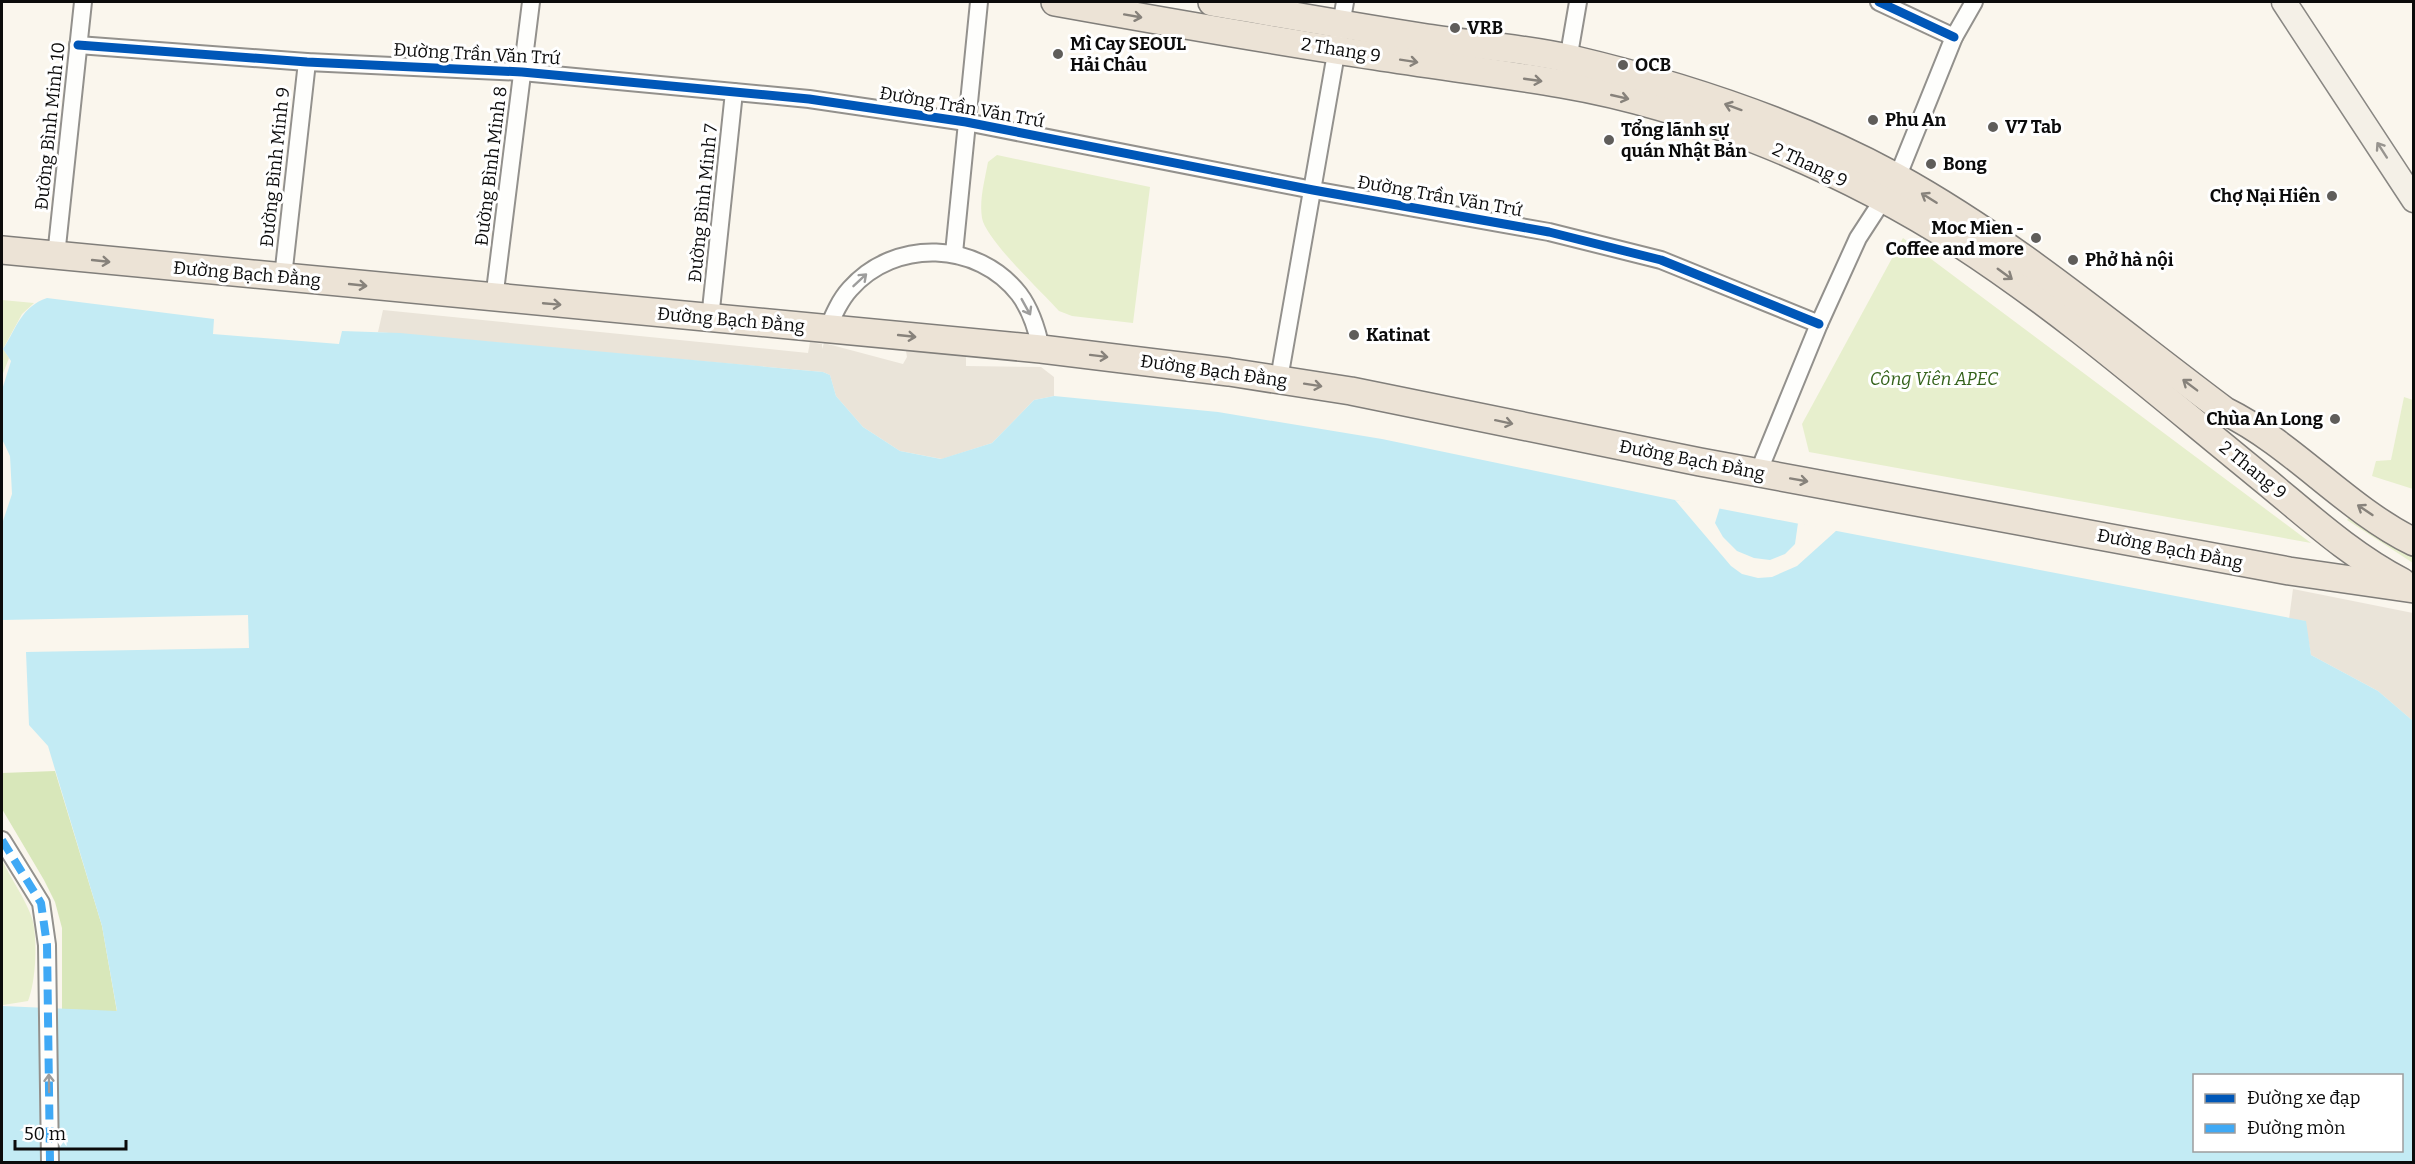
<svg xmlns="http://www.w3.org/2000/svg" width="2415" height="1164" font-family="Bitter,serif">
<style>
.green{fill:#e7efcd}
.forest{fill:#d8e7ba}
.plaza{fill:#eae4d9}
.water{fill:#c3ebf4;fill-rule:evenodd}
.pier{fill:#faf6ed}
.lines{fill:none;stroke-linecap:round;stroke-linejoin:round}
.street-casing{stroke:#93918d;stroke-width:20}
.secondary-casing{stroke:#898783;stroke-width:27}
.primary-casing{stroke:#807e7a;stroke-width:30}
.street{stroke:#fefefc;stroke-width:16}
.secondary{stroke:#f4f0e7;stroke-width:24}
.primary{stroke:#ece3d6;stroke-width:27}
.quiet{stroke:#3fa9f5;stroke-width:8;stroke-dasharray:15 8;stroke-linecap:butt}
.cycleway-casing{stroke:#fff;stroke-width:13}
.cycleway{stroke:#0057b8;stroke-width:9}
.oneway{stroke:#87827b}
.oneway2{stroke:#97948f}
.oneway3{stroke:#9d9d9c}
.poi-dot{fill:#5f5d5a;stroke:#fff;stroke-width:2}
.labels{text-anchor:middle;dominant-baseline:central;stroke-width:6;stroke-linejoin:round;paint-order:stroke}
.poi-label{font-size:18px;font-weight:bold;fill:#0b0b0b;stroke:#fff;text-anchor:start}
.street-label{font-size:18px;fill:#0b0b0b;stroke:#fff}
.park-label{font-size:18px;font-style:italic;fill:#34621b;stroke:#fff}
</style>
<rect width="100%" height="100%" fill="#faf6ed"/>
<!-- green -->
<g class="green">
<path d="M997 155 1150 187 1133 323 1072 316 1059 311C1041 291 986 240 982 218 979 200 985 179 988 162Z"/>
<path d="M1903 238 2311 543 1809 452 1802 424Z"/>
<path d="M2 300 34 303 22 314 3 349 9 358 2 376Z"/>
<path d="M2404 397 2413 400V489L2372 476 2376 461 2391 460Z"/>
<path d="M2350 515 2413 556V563L2347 520Z"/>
<path d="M2 860C11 879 25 898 32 918 38 938 36 982 28 1001L3 1005Z"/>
</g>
<!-- forest -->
<path class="forest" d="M55 771 102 926 117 1012 62 1009V928L55 902 44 880 2 809V773Z"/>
<!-- plaza -->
<g class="plaza">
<path d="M383 310 808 353 810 342 822 344V349L824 343 903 364 907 357 906 351 966 356V366L1041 367 1054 377V396L1034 400 992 443 942 459 900 451 863 427 836 396 830 375 823 372 378 332Z"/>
<path d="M2293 589 2413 613V721L2378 691 2311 655 2305 621 2289 619Z"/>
</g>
<!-- water -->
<path class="water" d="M47 298 214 319 213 334 339 344 342 331 400 333 823 372 830 375 836 396 863 427 900 451 941 459 992 443 1034 400 1054 396 1218 412 1382 439 1675 500 2306 621 2311 655 2378 691 2413 721V1162H2V1006L117 1011 102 926 48 746 29 725 26 652 249 648 248 615 2 620V524L12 494 10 456 2 439V390L11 361 3 349C17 327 21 307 47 298ZM2194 1076H2402V1150H2194Z"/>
<!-- pier -->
<path class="pier" d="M1675 500 1720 507 1715 523 1723 537 1737 551 1754 558 1770 560 1785 554 1795 544 1798 523 1837 530 1797 566 1772 577 1758 578 1742 574 1731 566Z"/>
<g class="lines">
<!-- street casing -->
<g class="street-casing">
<g id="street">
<path d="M1879 2 1954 37"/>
<path d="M78 45 307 62 522 72 809 99 966 122 1313 190 1549 232 1661 260 1819 324"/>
<path d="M1567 66 1578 2"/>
<path d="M954 253 979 2"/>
<path d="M56 256 83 2"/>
<path d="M283 277 307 62"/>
<path d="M494 299 531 2"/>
<path d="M710 319 734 92"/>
<path d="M828 328C834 314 840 300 850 289 895 238 978 241 1019 294 1031 310 1037 329 1041 349"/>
<path d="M1279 379 1345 2"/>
<path d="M1758 473 1819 324 1858 238 1897 178 1954 37 1974 2"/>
<path d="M2 840 41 903 47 945 50 1162"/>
</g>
</g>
<!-- secondary casing -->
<g class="secondary-casing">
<path id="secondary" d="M2284 2 2414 200"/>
</g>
<!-- primary casing -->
<g class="primary-casing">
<g id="primary">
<path d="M1055 2C1161 21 1268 40 1375 56 1437 66 1500 73 1562 84 1697 107 1843 169 1959 243 2064 311 2160 395 2257 474 2304 512 2348 554 2402 582"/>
<path d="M1212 2C1283 14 1355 27 1427 38 1474 45 1524 48 1571 59 1681 85 1797 123 1896 177 2014 242 2118 331 2225 411 2294 445 2345 508 2414 542"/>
<path d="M2 250 1041 349 1229 372 1351 391 1700 462 2289 571 2414 589"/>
</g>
</g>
<!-- street -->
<use href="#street" class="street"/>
<!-- secondary -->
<use href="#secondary" class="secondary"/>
<!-- primary -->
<use href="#primary" class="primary"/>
<!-- quiet -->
<path class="quiet" d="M2 840 41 903 47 945 50 1162"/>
<!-- cycleway casing -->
<g class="cycleway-casing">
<g id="cycleway">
<path d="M1879 2 1954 37"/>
<path d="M78 45 307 62 522 72 809 99 966 122 1313 190 1549 232 1661 260 1819 324"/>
</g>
</g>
<!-- cycleway -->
<use href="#cycleway" class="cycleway"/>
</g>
<!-- one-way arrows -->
<defs><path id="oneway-shaft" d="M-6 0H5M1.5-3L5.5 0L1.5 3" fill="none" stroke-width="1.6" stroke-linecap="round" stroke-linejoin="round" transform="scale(1.5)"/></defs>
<g class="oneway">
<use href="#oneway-shaft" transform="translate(1133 16) rotate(10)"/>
<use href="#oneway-shaft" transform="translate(1409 61) rotate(9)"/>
<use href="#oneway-shaft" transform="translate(1533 80) rotate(8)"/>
<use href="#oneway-shaft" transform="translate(1620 97) rotate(13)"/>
<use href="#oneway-shaft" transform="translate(1733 107) rotate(-160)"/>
<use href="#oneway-shaft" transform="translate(1929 198) rotate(-148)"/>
<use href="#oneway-shaft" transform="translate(101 261) rotate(6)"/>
<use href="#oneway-shaft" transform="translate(2005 274) rotate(36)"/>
<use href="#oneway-shaft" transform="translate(358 285) rotate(6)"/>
<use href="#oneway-shaft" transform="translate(552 304) rotate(5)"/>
<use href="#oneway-shaft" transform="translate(907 336) rotate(6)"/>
<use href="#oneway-shaft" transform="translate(1099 356) rotate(7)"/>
<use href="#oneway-shaft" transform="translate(1313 385) rotate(9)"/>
<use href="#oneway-shaft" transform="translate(2190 385) rotate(-143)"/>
<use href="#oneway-shaft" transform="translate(1504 422) rotate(12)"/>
<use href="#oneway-shaft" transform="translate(1799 480) rotate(10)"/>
<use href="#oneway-shaft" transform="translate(2365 510) rotate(-146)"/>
</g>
<use class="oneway2" href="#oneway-shaft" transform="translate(2382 150) rotate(-123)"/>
<g class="oneway3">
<use href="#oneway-shaft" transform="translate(860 280) rotate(-43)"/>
<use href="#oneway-shaft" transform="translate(1026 307) rotate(61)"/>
<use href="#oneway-shaft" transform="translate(49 1083) rotate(-91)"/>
</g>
<!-- markers -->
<g class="poi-dot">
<circle cx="1455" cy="28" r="6"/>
<circle cx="1058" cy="54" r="6"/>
<circle cx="1623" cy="65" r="6"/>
<circle cx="1873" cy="120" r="6"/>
<circle cx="1993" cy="127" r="6"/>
<circle cx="1609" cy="140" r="6"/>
<circle cx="1931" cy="164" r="6"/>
<circle cx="2332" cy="196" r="6"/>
<circle cx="2036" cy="238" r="6"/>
<circle cx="2073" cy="260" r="6"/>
<circle cx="1354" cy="335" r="6"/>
<circle cx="2335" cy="419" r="6"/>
</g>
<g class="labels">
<!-- poi labels -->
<g class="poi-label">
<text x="1467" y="28">VRB</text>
<text x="1070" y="44">Mì Cay SEOUL<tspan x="1070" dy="21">Hải Châu</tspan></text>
<text x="1635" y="65">OCB</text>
<text x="1885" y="120">Phu An</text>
<text x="2005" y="127">V7 Tab</text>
<text x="1621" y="130">Tổng lãnh sự<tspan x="1621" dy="21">quán Nhật Bản</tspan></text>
<text x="1943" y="164">Bong</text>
<text x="2320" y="196" text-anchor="end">Chợ Nại Hiên</text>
<text x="2024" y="228" text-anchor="end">Moc Mien -<tspan x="2024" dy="21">Coffee and more</tspan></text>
<text x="2085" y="260">Phở hà nội</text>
<text x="1366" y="335">Katinat</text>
<text x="2323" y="419" text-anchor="end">Chùa An Long</text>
</g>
<!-- street labels -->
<g class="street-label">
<text transform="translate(1341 50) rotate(9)">2 Thang 9</text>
<text transform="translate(477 54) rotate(3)">Đường Trần Văn Trứ</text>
<text transform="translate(962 107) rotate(10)">Đường Trần Văn Trứ</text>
<text transform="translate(50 126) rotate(-84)">Đường Bình Minh 10</text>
<text transform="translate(1810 165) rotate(25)">2 Thang 9</text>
<text transform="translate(491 166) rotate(-83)">Đường Bình Minh 8</text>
<text transform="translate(275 167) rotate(-84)">Đường Bình Minh 9</text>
<text transform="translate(1440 196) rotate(10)">Đường Trần Văn Trứ</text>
<text transform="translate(703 203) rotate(-84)">Đường Bình Minh 7</text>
<text transform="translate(247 274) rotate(5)">Đường Bạch Đằng</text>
<text transform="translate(731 320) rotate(5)">Đường Bạch Đằng</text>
<text transform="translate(1214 371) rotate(8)">Đường Bạch Đằng</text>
<text transform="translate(1692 460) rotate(11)">Đường Bạch Đằng</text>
<text transform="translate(2253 470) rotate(39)">2 Thang 9</text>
<text transform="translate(2170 549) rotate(11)">Đường Bạch Đằng</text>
</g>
<!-- park labels -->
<g class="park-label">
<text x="1934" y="379">Công Viên APEC</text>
</g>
</g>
<!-- border -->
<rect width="2415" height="1164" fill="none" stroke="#0b0b0b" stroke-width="6"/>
<!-- legend -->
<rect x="2193" y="1074" width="210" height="78" fill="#ffffff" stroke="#9d9d9d" stroke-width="1.5"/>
<rect x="2205" y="1094" width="30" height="9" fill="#0057b8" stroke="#9d9d9d" stroke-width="1.5"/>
<text x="2247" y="1104" font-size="18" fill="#0b0b0b">Đường xe đạp</text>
<rect x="2205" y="1124" width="30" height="9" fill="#3fa9f5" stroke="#9d9d9d" stroke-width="1.5"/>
<text x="2247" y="1134" font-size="18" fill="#0b0b0b">Đường mòn</text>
<!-- scale -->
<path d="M15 1140v9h111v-9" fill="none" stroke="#0b0b0b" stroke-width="3"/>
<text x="24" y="1140" font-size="18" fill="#0b0b0b" stroke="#ffffff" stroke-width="4.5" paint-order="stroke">50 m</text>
</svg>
